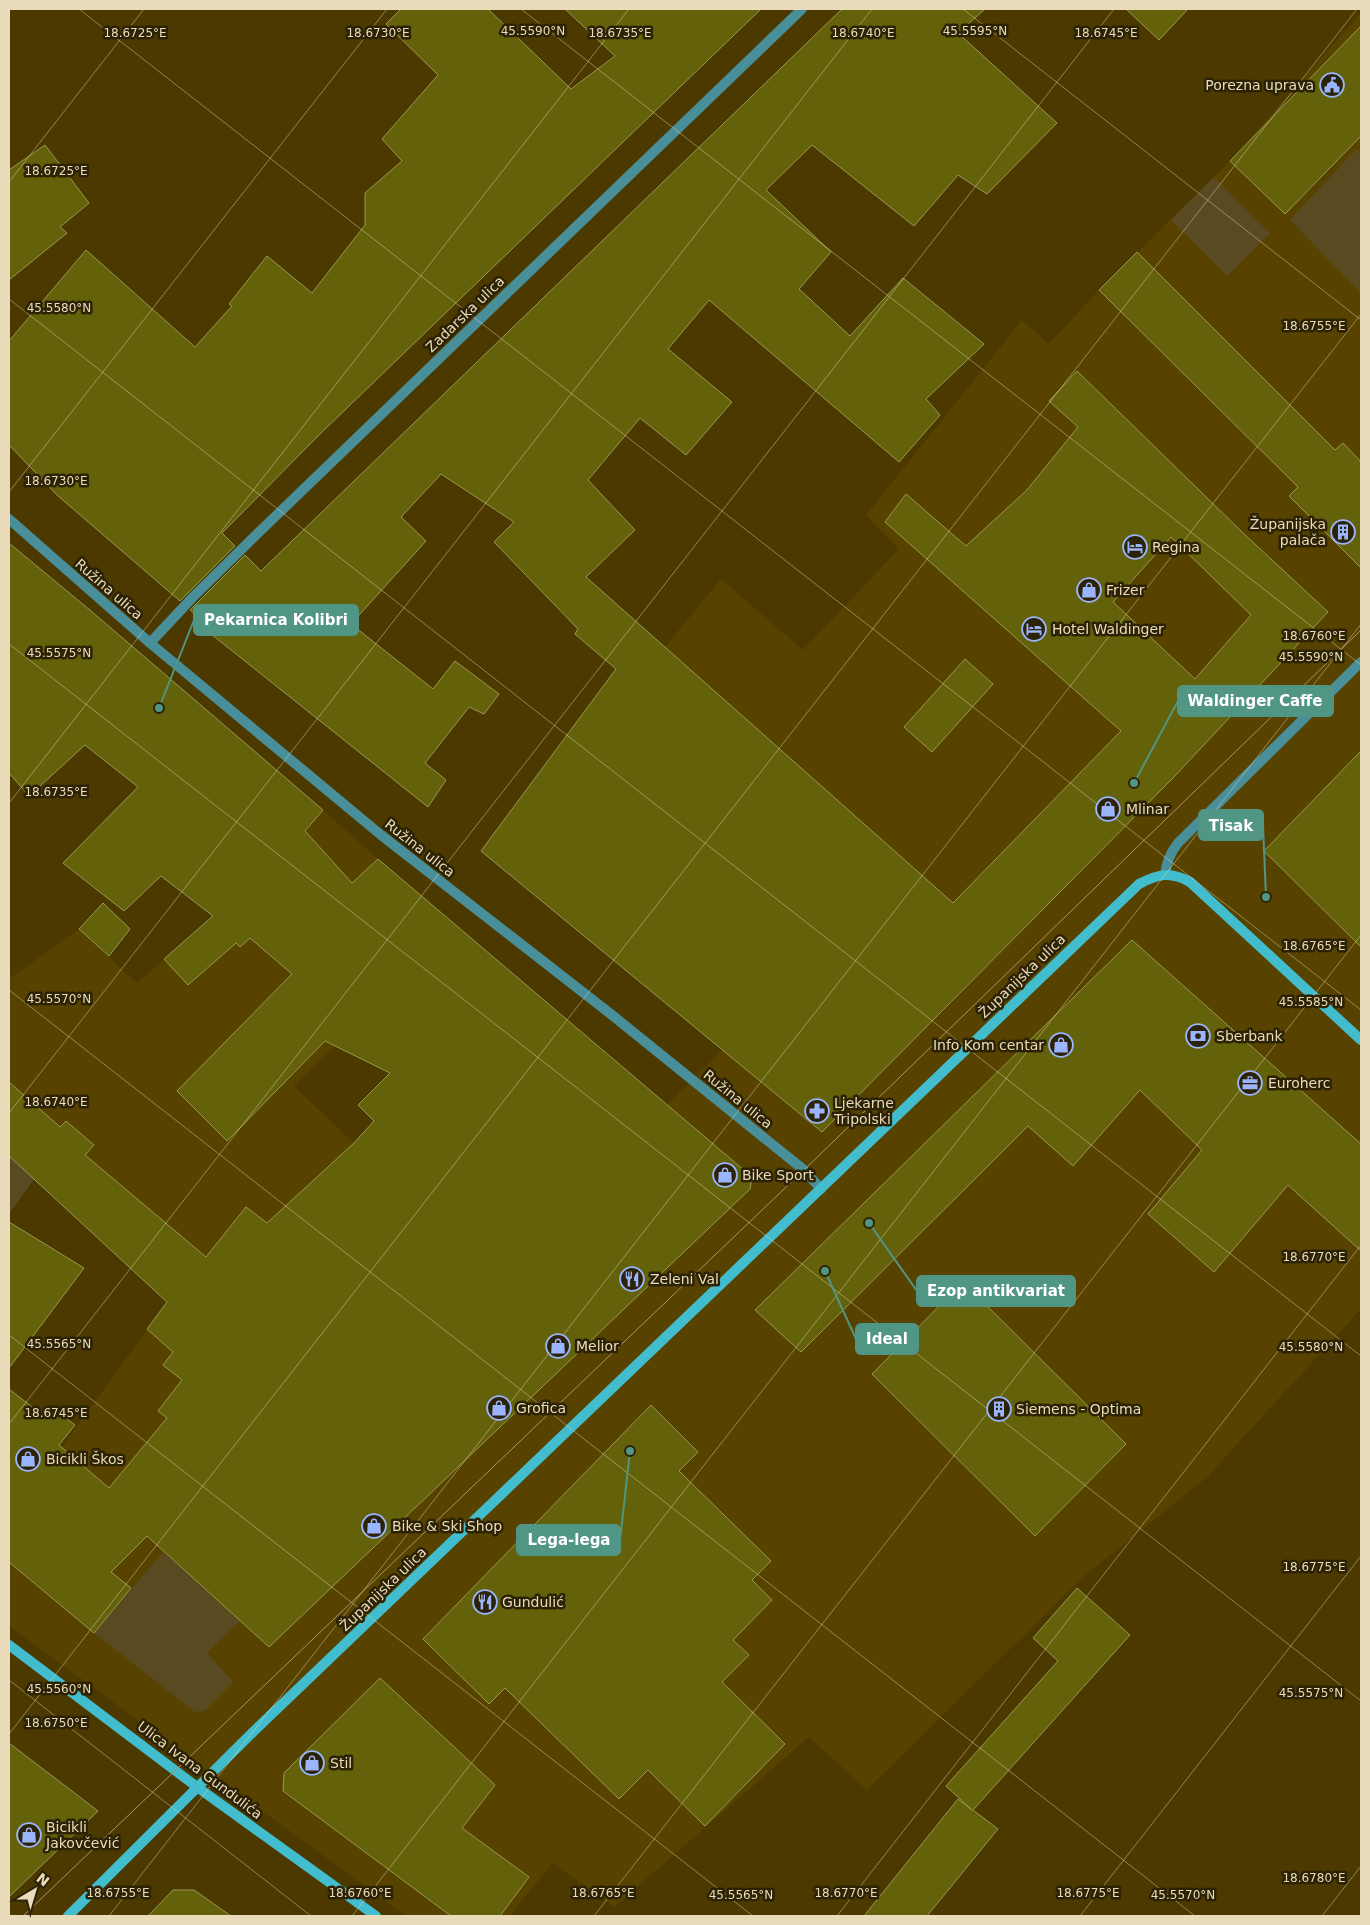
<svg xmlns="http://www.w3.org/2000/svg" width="1370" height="1925" font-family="'DejaVu Sans',sans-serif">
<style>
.built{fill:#584200}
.green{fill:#5a4a22}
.building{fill:#636109;stroke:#999953;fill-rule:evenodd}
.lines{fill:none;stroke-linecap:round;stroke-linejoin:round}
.street{stroke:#498f99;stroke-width:10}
.secondary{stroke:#42bdce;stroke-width:10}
.tram{stroke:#a5956a;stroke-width:1}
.ticks{fill:none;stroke:#eadcbb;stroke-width:1;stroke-opacity:0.45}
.labels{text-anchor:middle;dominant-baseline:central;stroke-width:5;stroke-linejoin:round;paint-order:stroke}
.poi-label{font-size:14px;fill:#eadcbb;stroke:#2c2205;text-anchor:start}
.street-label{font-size:14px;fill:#eadcbb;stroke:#2c2205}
.ticks-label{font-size:12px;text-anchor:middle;fill:#eadcbb;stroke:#2c2205;stroke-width:5;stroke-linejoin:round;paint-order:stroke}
.leader{fill:none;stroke:#519585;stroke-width:2}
.callout-dot{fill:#519585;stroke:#2c2205;stroke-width:2}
.callout{fill:#519585;stroke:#519585;stroke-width:2}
.callout-label{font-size:15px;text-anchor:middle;font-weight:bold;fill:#fff}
</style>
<rect width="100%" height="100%" fill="#4c3900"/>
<!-- built -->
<path class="built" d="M1361 13V1309L1207 1477 1083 1577 867 1790 809 1737 614 1907 553 1863 509 1916H406L9 1626V1520L167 1302 9 1155V979L79 929 137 983 213 917 305 831 323 810 378 859 274 959 334 1010 335 1046 294 1086 354 1143 394 1327 671 1101 909 865 665 647 721 579 803 650 899 549 866 515 1022 320 1049 344 1099 290 1230 161Z"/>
<!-- green -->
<g class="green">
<path d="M1356 149 1361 154V293L1290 220Z"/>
<path d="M1214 177 1270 233 1227 276 1171 220Z"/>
<path d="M9 1156 34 1179 9 1214V1180L11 1176 9 1174Z"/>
<path d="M163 1552 240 1621 207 1653 233 1682 204 1711 195 1712 94 1633Z"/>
</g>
<!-- building -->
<g class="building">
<path d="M401 9H488L571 89 615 56 565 9H761L320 434 222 533 235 546 180 601 57 495 9 445V341L86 250 195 347 232 306 229 304 267 256 312 293 365 225V193L402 161 382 139 438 75 386 24Z"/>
<path d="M842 9H985L958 33 1057 123 987 194 958 175 914 226 812 145 766 190 831 252 799 289 850 336 903 278 984 344 926 399 940 415 899 462 709 300 668 349 732 402 686 455 640 418 588 480 635 530 586 577 953 903 1121 731 885 522 906 494 966 546 1027 490 1078 427 1049 401 1077 371 1243 533 1328 612 1173 778 822 1132 481 851 616 669 575 634 578 629 494 542 514 522 441 474 401 517 426 541 351 624 433 689 455 661 499 694 484 714 469 707 425 763 446 780 428 807 196 622 200 618 190 610 245 555 261 571ZM1171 537 1251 615 1195 679 1113 602Z"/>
<path d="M1126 9H1188L1159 40Z"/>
<path d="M1361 26V136L1285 214 1230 161Z"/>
<path d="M45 145 89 203 60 227 67 233 9 280V170Z"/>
<path d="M1137 252 1335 450 1343 443 1361 462V568L1289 496 1298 487 1099 290Z"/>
<path d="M9 543 91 611 323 810 305 831 352 883 378 859 752 1177 750 1189 269 1647 147 1536 111 1572 131 1588 94 1633 9 1562V1389L45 1417 53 1408 75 1425 59 1445 109 1488 167 1418 158 1411 182 1380 163 1365 173 1352 147 1329 167 1302 9 1156V1082L60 1127 66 1121 94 1145 85 1155 206 1257 246 1207 267 1223 354 1143 374 1121 358 1105 390 1073 325 1041 227 1141 177 1091 292 974 250 938 240 947 236 943 188 985 164 959 213 916 161 876 124 911 63 863 138 787 85 745 29 796 9 773Z"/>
<path d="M965 659 993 684 932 752 904 727Z"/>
<path d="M1361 751V947L1264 851Z"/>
<path d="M103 903 130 929 109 956 79 929Z"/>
<path d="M1132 940 1361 1144V1251L1288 1185 1214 1272 1148 1214 1202 1150 1140 1090 1073 1166 1028 1126 801 1352 755 1310Z"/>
<path d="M9 1222 84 1268 9 1368Z"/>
<path d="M963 1282 1126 1444 1035 1536 872 1374Z"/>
<path d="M651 1405 698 1452 679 1471 771 1561 752 1580 772 1600 733 1640 749 1655 722 1682 785 1744 705 1826 648 1770 619 1799 505 1688 489 1704 423 1639Z"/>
<path d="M1077 1588 1130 1635 973 1810 998 1829 927 1916H864L958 1799 972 1810 946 1786 1058 1661 1033 1638Z"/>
<path d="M380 1678 495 1785 462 1828 529 1877 500 1916H451L283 1791 284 1773Z"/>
<path d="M9 1743 98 1811 9 1897Z"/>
<path d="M173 1890H194L231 1916H148Z"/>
</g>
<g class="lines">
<!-- street -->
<g class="street">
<path d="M9 519 150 643 381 835 612 1015 804 1170 821 1189"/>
<path d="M150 643 193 597 256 535 802 9"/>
<path d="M1165 875C1166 862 1170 853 1178 843L1361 662"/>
</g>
<!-- secondary -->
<g class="secondary">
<path d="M9 1645 197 1787 376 1916"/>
<path d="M68 1916 254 1731 1139 884C1158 874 1170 871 1190 882L1361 1040"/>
</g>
<!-- tram -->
<path class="tram" d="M23 1916 804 1170 1361 630"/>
</g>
<!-- ticks -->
<path class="ticks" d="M79 9 1361 1010M521 9 1361 665M963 9 1361 320M9 182 144 9M9 299 1361 1356M9 492 387 9M9 644 1361 1701M9 803 629 9M9 990 1195 1916M9 1113 872 9M9 1335 753 1916M9 1424 1114 9M9 1680 311 1916M9 1734 1357 9M109 1916 1361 314M352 1916 1361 624M594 1916 1361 935M837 1916 1361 1245M1080 1916 1361 1556M1322 1916 1361 1866"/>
<!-- icons -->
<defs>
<g id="civic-ring" transform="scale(1.25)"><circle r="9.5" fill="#2c2205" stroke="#9ab5fd" stroke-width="1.5"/><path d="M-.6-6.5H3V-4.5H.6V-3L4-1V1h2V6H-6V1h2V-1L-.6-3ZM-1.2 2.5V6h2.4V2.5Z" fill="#9ab5fd"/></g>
<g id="building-ring" transform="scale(1.25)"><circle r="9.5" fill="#2c2205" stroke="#9ab5fd" stroke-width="1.5"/><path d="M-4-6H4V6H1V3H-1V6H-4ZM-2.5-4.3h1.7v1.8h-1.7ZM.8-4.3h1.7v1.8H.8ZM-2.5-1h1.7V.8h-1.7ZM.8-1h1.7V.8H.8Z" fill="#9ab5fd"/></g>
<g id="hotel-ring" transform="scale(1.25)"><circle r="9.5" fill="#2c2205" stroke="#9ab5fd" stroke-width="1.5"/><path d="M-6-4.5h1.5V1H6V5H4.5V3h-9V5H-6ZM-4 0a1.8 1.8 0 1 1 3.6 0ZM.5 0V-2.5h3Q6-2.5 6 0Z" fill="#9ab5fd"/></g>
<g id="shop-ring" transform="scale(1.25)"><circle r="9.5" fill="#2c2205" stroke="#9ab5fd" stroke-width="1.5"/><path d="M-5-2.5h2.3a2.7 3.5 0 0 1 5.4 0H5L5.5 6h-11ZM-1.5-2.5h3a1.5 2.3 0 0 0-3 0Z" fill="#9ab5fd"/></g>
<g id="bank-ring" transform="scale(1.25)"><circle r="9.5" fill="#2c2205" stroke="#9ab5fd" stroke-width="1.5"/><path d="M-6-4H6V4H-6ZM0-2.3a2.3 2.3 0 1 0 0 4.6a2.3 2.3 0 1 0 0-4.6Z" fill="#9ab5fd"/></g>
<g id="office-ring" transform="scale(1.25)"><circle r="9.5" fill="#2c2205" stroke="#9ab5fd" stroke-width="1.5"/><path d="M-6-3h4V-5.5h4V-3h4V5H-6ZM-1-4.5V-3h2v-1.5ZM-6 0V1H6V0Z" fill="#9ab5fd"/></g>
<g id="pharmacy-ring" transform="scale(1.25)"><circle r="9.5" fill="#2c2205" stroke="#9ab5fd" stroke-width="1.5"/><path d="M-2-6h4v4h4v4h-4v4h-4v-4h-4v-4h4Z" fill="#9ab5fd"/></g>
<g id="restaurant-ring" transform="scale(1.25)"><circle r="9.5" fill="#2c2205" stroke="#9ab5fd" stroke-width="1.5"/><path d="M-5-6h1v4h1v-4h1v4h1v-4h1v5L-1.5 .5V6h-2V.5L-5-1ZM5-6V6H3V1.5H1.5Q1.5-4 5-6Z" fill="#9ab5fd"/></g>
</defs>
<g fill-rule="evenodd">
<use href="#civic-ring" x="1332" y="85"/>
<use href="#building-ring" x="1343" y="532"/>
<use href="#hotel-ring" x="1135" y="547"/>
<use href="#shop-ring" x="1089" y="590"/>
<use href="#hotel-ring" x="1034" y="629"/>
<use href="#shop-ring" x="1108" y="809"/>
<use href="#bank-ring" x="1198" y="1036"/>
<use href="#shop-ring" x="1061" y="1045"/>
<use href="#office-ring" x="1250" y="1083"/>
<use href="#pharmacy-ring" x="817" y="1111"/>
<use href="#shop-ring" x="725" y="1175"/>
<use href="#restaurant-ring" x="632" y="1279"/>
<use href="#shop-ring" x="558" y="1346"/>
<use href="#shop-ring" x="499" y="1408"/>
<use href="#building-ring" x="999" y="1409"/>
<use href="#shop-ring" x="28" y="1459"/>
<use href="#shop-ring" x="374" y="1526"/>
<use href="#restaurant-ring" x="485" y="1602"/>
<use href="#shop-ring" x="312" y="1763"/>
<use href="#shop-ring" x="29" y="1835"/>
</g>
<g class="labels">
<!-- poi labels -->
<g class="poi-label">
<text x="1314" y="85" text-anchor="end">Porezna uprava</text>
<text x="1326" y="524" text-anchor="end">Županijska<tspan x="1326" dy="16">palača</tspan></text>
<text x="1152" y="547">Regina</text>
<text x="1106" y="590">Frizer</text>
<text x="1052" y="629">Hotel Waldinger</text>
<text x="1126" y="809">Mlinar</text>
<text x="1216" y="1036">Sberbank</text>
<text x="1044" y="1045" text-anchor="end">Info Kom centar</text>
<text x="1268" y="1083">Euroherc</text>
<text x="834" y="1103">Ljekarne<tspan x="834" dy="16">Tripolski</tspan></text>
<text x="742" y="1175">Bike Sport</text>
<text x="650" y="1279">Zeleni Val</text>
<text x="576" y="1346">Melior</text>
<text x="516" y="1408">Grofica</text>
<text x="1016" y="1409">Siemens - Optima</text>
<text x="46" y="1459">Bicikli Škos</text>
<text x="392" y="1526">Bike &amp; Ski Shop</text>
<text x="502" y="1602">Gundulić</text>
<text x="330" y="1763">Stil</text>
<text x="46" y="1827">Bicikli<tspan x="46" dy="16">Jakovčević</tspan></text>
</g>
<!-- street labels -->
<g class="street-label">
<text transform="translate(465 314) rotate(-44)">Zadarska ulica</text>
<text transform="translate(109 589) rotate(41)">Ružina ulica</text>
<text transform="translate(420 848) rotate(38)">Ružina ulica</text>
<text transform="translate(1022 976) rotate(-44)">Županijska ulica</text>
<text transform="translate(738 1099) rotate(39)">Ružina ulica</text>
<text transform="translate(383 1589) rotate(-44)">Županijska ulica</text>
<text transform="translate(200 1770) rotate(37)">Ulica Ivana Gundulića</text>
</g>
</g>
<g class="ticks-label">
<text x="533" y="35">45.5590°N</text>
<text x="975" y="35">45.5595°N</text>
<text x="135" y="37">18.6725°E</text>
<text x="378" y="37">18.6730°E</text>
<text x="620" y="37">18.6735°E</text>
<text x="1106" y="37">18.6745°E</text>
<text x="863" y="37">18.6740°E</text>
<text x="56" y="175">18.6725°E</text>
<text x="59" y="312">45.5580°N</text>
<text x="1314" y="330">18.6755°E</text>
<text x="56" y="485">18.6730°E</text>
<text x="1314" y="640">18.6760°E</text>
<text x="59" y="657">45.5575°N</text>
<text x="1311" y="661">45.5590°N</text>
<text x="56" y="796">18.6735°E</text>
<text x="1314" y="950">18.6765°E</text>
<text x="59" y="1003">45.5570°N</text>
<text x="1311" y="1006">45.5585°N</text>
<text x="56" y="1106">18.6740°E</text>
<text x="1314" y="1261">18.6770°E</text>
<text x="59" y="1348">45.5565°N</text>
<text x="1311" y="1351">45.5580°N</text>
<text x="56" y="1417">18.6745°E</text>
<text x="1314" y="1571">18.6775°E</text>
<text x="59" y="1693">45.5560°N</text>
<text x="1311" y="1697">45.5575°N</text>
<text x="56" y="1727">18.6750°E</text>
<text x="1314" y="1882">18.6780°E</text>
<text x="118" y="1897">18.6755°E</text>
<text x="360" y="1897">18.6760°E</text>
<text x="603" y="1897">18.6765°E</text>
<text x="846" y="1897">18.6770°E</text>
<text x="1088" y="1897">18.6775°E</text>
<text x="741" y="1899">45.5565°N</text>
<text x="1183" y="1899">45.5570°N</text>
</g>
<!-- callouts -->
<path class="leader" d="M159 708L194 620M1134 783L1178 701M1266 897L1263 825M869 1223L917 1291M825 1271L856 1339M630 1451L620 1540"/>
<g class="callout-dot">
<circle cx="159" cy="708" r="5"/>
<circle cx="1134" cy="783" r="5"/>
<circle cx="1266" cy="897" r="5"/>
<circle cx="869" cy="1223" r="5"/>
<circle cx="825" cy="1271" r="5"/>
<circle cx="630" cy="1451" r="5"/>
</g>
<g class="callout">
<rect x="194" y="605" width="164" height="30" rx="5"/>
<rect x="1178" y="686" width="155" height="30" rx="5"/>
<rect x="1199" y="810" width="64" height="30" rx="5"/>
<rect x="917" y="1276" width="158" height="30" rx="5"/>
<rect x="856" y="1324" width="62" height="30" rx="5"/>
<rect x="517" y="1525" width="103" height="30" rx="5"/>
</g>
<g class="callout-label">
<text x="276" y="625">Pekarnica Kolibri</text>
<text x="1255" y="706">Waldinger Caffe</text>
<text x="1231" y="831">Tisak</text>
<text x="996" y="1296">Ezop antikvariat</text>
<text x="887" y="1344">Ideal</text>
<text x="569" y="1545">Lega-lega</text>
</g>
<!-- border -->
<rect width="1370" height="1925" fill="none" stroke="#eadcbb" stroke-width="20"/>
<!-- north arrow -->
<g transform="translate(35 1890) rotate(38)" stroke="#2c2205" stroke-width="4" paint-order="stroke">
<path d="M0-4L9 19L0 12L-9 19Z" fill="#eadcbb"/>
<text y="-8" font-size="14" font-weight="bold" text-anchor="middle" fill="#eadcbb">N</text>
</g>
</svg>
